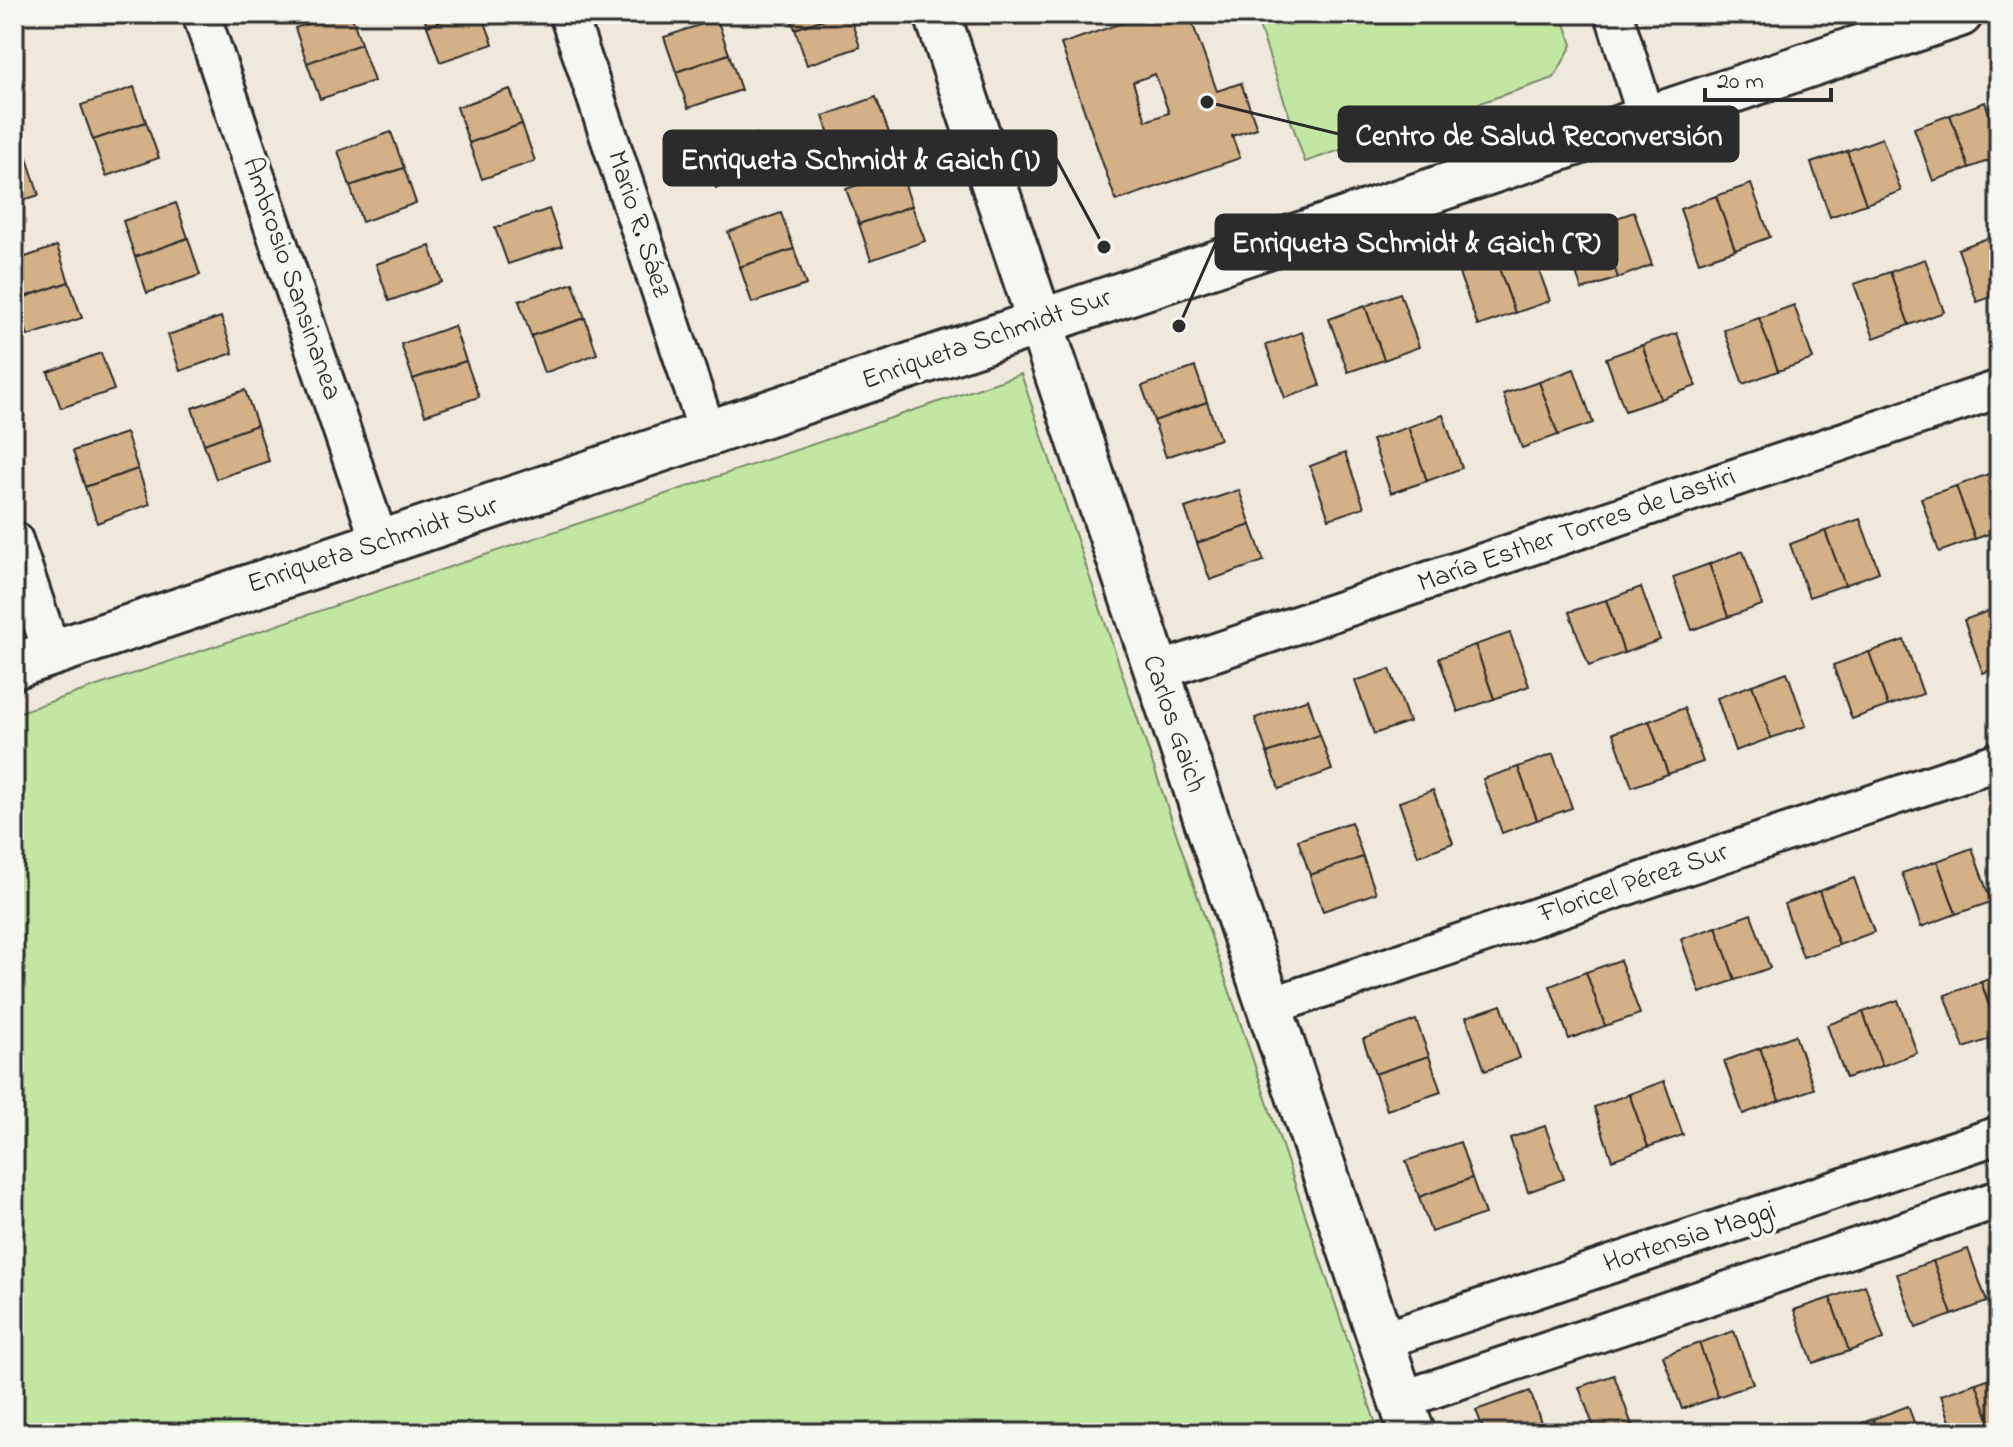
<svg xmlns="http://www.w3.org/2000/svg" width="2013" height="1447" font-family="'Indie Flower',sans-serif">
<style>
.green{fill:#c2e7a2;stroke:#768966;stroke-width:2}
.building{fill:#d4b086;stroke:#2b2b2b;stroke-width:2;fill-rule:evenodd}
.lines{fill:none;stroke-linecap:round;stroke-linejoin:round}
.minor-casing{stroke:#2b2b2b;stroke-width:42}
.tertiary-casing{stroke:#2b2b2b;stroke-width:50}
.minor{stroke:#f6f6f2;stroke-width:36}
.tertiary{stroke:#f6f6f2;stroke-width:44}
.labels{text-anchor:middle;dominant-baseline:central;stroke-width:7;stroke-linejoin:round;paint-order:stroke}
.street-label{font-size:28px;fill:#2b2b2b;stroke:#f6f6f2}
.leader{fill:none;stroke:#2b2b2b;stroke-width:3}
.callout-dot{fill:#2b2b2b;stroke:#f6f6f2;stroke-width:3}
.callout{fill:#2b2b2b;stroke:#2b2b2b;stroke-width:3}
.callout-label{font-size:30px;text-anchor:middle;font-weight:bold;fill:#fff}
</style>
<rect width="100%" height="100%" fill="#efe8dc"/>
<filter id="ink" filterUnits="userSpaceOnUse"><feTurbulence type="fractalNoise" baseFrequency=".0125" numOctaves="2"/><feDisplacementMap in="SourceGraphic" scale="16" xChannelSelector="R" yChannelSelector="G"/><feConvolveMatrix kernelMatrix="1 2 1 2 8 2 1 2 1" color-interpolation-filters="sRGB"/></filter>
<g filter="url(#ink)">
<!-- green -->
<g class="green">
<path d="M1255 14H1562L1572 45 1554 78 1305 162Z"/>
<path d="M1021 374 1379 1433H14V714Z"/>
</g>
<!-- building -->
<g class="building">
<path d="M335 14H351L361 44 307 63 295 28Z"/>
<path d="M423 14H462L427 26Z"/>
<path d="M462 14H482L493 44 440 62 427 26Z"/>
<path d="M789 14H839L795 29Z"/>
<path d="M839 14H849L860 47 807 65 795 29Z"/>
<path d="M1148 14H1189L1217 91 1241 83 1257 128 1232 136 1240 158 1116 201 1061 44ZM1155 74 1169 113 1146 121 1133 82Z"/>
<path d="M717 19 729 54 676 72 664 37Z"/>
<path d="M361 44 374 81 320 99 307 63Z"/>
<path d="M729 54 741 90 688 108 676 72Z"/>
<path d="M134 87 146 122 93 140 81 105Z"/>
<path d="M510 89 522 124 469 143 457 107Z"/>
<path d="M876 97 889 133 835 152 823 116Z"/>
<path d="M1985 102 1999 141V157L1969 168 1950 115Z"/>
<path d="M1950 115 1969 168 1933 181 1914 128Z"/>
<path d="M146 122 159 158 106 176 93 140Z"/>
<path d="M14 123 27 158 14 163Z"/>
<path d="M522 124 535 161 482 179 469 143Z"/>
<path d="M391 132 404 168 350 186 338 151Z"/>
<path d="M757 134 770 170 716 188 703 152Z"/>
<path d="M1882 138 1901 191 1866 204 1847 151Z"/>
<path d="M1847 151 1866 204 1830 217 1811 163Z"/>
<path d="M27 158 39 195 14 203V163Z"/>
<path d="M404 168 416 203 362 222 350 186Z"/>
<path d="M900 170 912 206 859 224 846 189Z"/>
<path d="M1751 184 1770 237 1735 250 1716 196Z"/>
<path d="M1716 196 1735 250 1699 262 1680 209Z"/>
<path d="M176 203 188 238 135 257 123 221Z"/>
<path d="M912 206 925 241 871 260 859 224Z"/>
<path d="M549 209 562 246 508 264 495 228Z"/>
<path d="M1634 212 1652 265 1618 278 1599 224Z"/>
<path d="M781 213 794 249 740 267 728 232Z"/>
<path d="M1599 224 1618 278 1582 290 1563 237Z"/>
<path d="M1993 236 1999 252V294L1977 302 1958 249Z"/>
<path d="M188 238 200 275 147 293 135 257Z"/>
<path d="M57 246 69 282 16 300 14 261Z"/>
<path d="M430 246 442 282 389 301 376 264Z"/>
<path d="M1531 248 1550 301 1515 313 1496 260Z"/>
<path d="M794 249 806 285 752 303 740 267Z"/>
<path d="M1925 259 1944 312 1909 325 1890 272Z"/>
<path d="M1496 260 1515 313 1478 326 1459 273Z"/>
<path d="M1890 272 1909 325 1874 338 1854 284Z"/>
<path d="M69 282 82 318 28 336 16 300Z"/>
<path d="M573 283 585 318 531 336 519 301Z"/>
<path d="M1400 293 1419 347 1384 360 1365 306Z"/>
<path d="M1794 305 1813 359 1778 371 1759 318Z"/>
<path d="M1365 306 1384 360 1348 372 1329 319Z"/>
<path d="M221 317 233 353 180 371 168 335Z"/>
<path d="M585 318 597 354 544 373 531 336Z"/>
<path d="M1759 318 1778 371 1743 384 1724 330Z"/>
<path d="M454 326 466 361 413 379 401 344Z"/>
<path d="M1302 332 1320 386 1285 398 1266 345Z"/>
<path d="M1677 333 1696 386 1661 399 1642 345Z"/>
<path d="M1642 345 1661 399 1625 411 1606 358Z"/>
<path d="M101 353 114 390 61 408 48 372Z"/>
<path d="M466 361 479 397 425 415 413 379Z"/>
<path d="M1195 367 1207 402 1154 421 1142 386Z"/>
<path d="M1574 369 1593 423 1558 435 1539 382Z"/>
<path d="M1539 382 1558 435 1522 448 1503 394Z"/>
<path d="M245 390 257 425 204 444 192 408Z"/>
<path d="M1207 402 1220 439 1166 457 1154 421Z"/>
<path d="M1443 415 1462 468 1427 481 1408 427Z"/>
<path d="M257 425 269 461 216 479 204 444Z"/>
<path d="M1408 427 1427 481 1391 493 1372 440Z"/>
<path d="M126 433 138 469 85 487 73 451Z"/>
<path d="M1345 453 1364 507 1329 519 1310 466Z"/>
<path d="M138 469 150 504 97 523 85 487Z"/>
<path d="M1991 473 1999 495V530L1975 539 1956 486Z"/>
<path d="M1956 486 1975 539 1939 552 1921 498Z"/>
<path d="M1239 490 1251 525 1197 543 1185 508Z"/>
<path d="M1860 519 1879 572 1845 585 1825 531Z"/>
<path d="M1251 525 1264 561 1210 580 1197 543Z"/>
<path d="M1825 531 1845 585 1809 597 1790 544Z"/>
<path d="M1743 551 1762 605 1728 617 1709 564Z"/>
<path d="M1709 564 1728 617 1692 630 1673 577Z"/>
<path d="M1641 587 1660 640 1624 653 1606 600Z"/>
<path d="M1606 600 1624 653 1589 666 1569 612Z"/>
<path d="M1999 607V667L1983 673 1964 620Z"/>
<path d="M1510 633 1529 686 1494 699 1475 645Z"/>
<path d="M1904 640 1923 694 1888 706 1869 652Z"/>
<path d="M1475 645 1494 699 1458 712 1439 658Z"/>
<path d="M1869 652 1888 706 1852 719 1833 665Z"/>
<path d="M1390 669 1409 722 1374 734 1355 681Z"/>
<path d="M1787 672 1806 726 1771 738 1752 685Z"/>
<path d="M1752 685 1771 738 1735 751 1717 698Z"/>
<path d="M1308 699 1320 735 1267 753 1255 718Z"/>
<path d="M1684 708 1703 762 1668 774 1649 721Z"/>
<path d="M1649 721 1668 774 1632 787 1613 733Z"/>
<path d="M1320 735 1332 770 1279 789 1267 753Z"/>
<path d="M1553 754 1572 808 1537 820 1518 767Z"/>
<path d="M1518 767 1537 820 1502 833 1483 779Z"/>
<path d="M1433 790 1453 843 1418 856 1399 802Z"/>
<path d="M1351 822 1363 857 1310 875 1298 840Z"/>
<path d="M1972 848 1991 902 1956 914 1937 861Z"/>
<path d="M1363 857 1376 893 1323 911 1310 875Z"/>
<path d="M1937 861 1956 914 1921 927 1902 873Z"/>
<path d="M1854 878 1874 932 1839 945 1819 891Z"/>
<path d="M1819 891 1839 945 1803 957 1784 904Z"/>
<path d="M1751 914 1770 968 1735 980 1716 927Z"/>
<path d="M1716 927 1735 980 1700 993 1681 939Z"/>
<path d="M1620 960 1640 1014 1605 1026 1586 972Z"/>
<path d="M1586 972 1605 1026 1569 1039 1550 986Z"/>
<path d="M1999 975V1032L1981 982Z"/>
<path d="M1981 982 1999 1036 1964 1048 1945 995Z"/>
<path d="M1898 1000 1917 1053 1882 1066 1863 1012Z"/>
<path d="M1501 1005 1520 1058 1485 1071 1466 1017Z"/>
<path d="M1863 1012 1882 1066 1846 1078 1827 1025Z"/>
<path d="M1416 1020 1429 1056 1375 1074 1363 1039Z"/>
<path d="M1795 1035 1814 1089 1779 1101 1760 1048Z"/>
<path d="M1760 1048 1779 1101 1743 1114 1724 1061Z"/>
<path d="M1429 1056 1441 1092 1387 1110 1375 1074Z"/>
<path d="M1664 1081 1683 1135 1648 1147 1629 1094Z"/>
<path d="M1629 1094 1648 1147 1612 1160 1594 1107Z"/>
<path d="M1545 1126 1564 1179 1528 1192 1510 1138Z"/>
<path d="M1460 1142 1472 1178 1419 1197 1406 1161Z"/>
<path d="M1472 1178 1485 1214 1431 1232 1419 1197Z"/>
<path d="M1968 1249 1987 1302 1952 1315 1933 1261Z"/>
<path d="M1933 1261 1952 1315 1916 1328 1897 1274Z"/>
<path d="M1865 1285 1884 1339 1849 1351 1830 1298Z"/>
<path d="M1830 1298 1849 1351 1813 1363 1794 1310Z"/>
<path d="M1734 1331 1753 1384 1718 1397 1699 1343Z"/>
<path d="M1699 1343 1718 1397 1682 1409 1663 1356Z"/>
<path d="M1614 1375 1633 1428 1621 1433H1596L1579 1387Z"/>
<path d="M1999 1375V1433H1994L1976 1383Z"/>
<path d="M1976 1383 1994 1433H1954L1941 1395Z"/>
<path d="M1530 1391 1542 1426 1523 1433H1485L1476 1410Z"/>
<path d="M1908 1406 1918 1433H1878L1873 1419Z"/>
<path d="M1873 1419 1878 1433H1838L1837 1432Z"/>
</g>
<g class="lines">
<!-- minor casing -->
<g class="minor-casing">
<g id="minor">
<path d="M201 14 380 543"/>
<path d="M568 14 708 434"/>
<path d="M1614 14 1647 119"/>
<path d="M14 540 52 653"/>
<path d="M1156 672 1999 389"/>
<path d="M1268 1007 1999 761"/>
<path d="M1381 1341 1999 1135"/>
<path d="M1401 1400 1999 1199"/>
</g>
</g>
<!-- tertiary casing -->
<g class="tertiary-casing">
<g id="tertiary">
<path d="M937 14 1412 1433"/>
<path d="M14 666 1960 14"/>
</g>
</g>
<!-- minor -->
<use href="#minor" class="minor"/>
<!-- tertiary -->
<use href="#tertiary" class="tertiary"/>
</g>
</g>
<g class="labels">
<!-- street labels -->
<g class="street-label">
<text transform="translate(638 224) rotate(72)">Mario R. Sáez</text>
<text transform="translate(291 279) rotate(71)">Ambrosio Sansinanea</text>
<text transform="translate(987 340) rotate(-19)">Enriqueta Schmidt Sur</text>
<text transform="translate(1577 531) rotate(-19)">María Esther Torres de Lastiri</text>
<text transform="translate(373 546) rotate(-18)">Enriqueta Schmidt Sur</text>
<text transform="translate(1173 724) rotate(71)">Carlos Gaich</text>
<text transform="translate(1634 884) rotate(-19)">Floricel Pérez Sur</text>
<text transform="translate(1690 1238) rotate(-18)">Hortensia Maggi</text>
</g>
</g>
<!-- callouts -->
<path class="leader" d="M1207 102L1339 134M1104 247L1056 158M1179 326L1216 242"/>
<g class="callout-dot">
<circle cx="1207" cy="102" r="8"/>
<circle cx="1104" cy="247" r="8"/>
<circle cx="1179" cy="326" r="8"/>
</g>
<g class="callout">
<rect x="1339" y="107" width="399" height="54" rx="8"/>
<rect x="664" y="131" width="392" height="54" rx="8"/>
<rect x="1216" y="215" width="401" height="54" rx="8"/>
</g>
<g class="callout-label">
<text x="1539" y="145">Centro de Salud Reconversión</text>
<text x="860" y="169">Enriqueta Schmidt &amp; Gaich (I)</text>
<text x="1416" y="252">Enriqueta Schmidt &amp; Gaich (R)</text>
</g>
<!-- margin -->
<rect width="2013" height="1447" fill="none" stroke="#f6f6f2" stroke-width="48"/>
<rect x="24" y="24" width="1965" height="1399" fill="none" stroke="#2b2b2b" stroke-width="3" filter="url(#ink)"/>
<!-- scale -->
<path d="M1705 88v12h126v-12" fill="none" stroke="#2b2b2b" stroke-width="4"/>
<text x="1717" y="88" font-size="24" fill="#2b2b2b" stroke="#f6f6f2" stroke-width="6" paint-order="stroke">20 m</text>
</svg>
